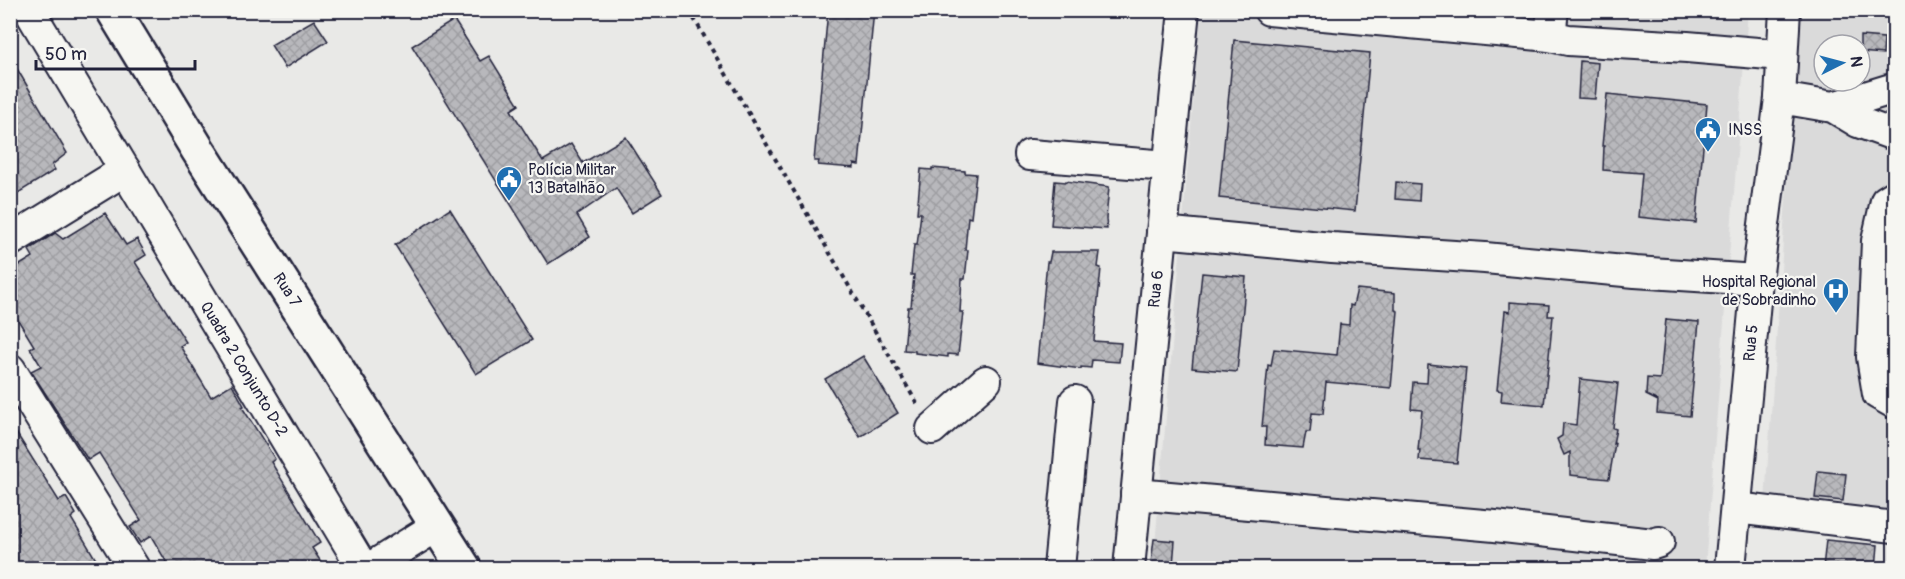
<svg xmlns="http://www.w3.org/2000/svg" width="1905" height="579" font-family="Pangolin,sans-serif">
<style>
.built{fill:#dadada;fill-rule:evenodd}
.building{fill:url(#building-cross-hatch);stroke:#22223b;stroke-width:1.5}
.lines{fill:none;stroke-linecap:round;stroke-linejoin:round}
.minor-casing{stroke:#22223b;stroke-width:34}
.major-casing{stroke:#22223b;stroke-width:38}
.path{stroke:#22223b;stroke-width:4;stroke-dasharray:4.5 4.5;stroke-linecap:butt}
.minor{stroke:#f6f6f2;stroke-width:30}
.major{stroke:#f6f6f2;stroke-width:33}
.labels{text-anchor:middle;dominant-baseline:central;stroke-width:4.5;stroke-linejoin:round;paint-order:stroke}
.poi-label{font-size:16px;fill:#22223b;stroke:#f6f6f2;text-anchor:start}
.street-label{font-size:16px;fill:#22223b;stroke:#f6f6f2}
</style>
<defs>
<pattern id="building-cross-hatch" width="8" height="8" patternUnits="userSpaceOnUse" patternTransform="scale(1.5)"><rect width="8" height="8" fill="#b8b8bc"/><path d="M0 0l8 8M0 8l8-8" fill="none" stroke="#9e9ea2"/></pattern>
</defs>
<rect width="100%" height="100%" fill="#e9e9e7"/>
<filter id="ink" filterUnits="userSpaceOnUse"><feTurbulence type="fractalNoise" baseFrequency=".0167" numOctaves="2"/><feDisplacementMap in="SourceGraphic" scale="12" xChannelSelector="R" yChannelSelector="G"/><feConvolveMatrix kernelMatrix="1 2 1 2 8 2 1 2 1" color-interpolation-filters="sRGB"/></filter>
<g filter="url(#ink)">
<!-- built -->
<g class="built">
<path d="M1201 11H1748L1705 568H1153Z"/>
<path d="M1803 11H1894V513L1765 501 1791 126ZM1824 45H1860V81H1824Z"/>
</g>
<!-- building -->
<g class="building">
<path d="M828 10H874L859 165 854 164V168L818 165 819 161H814Z"/>
<path d="M314 20 328 41 285 68 271 45Z"/>
<path d="M454 20 480 61 489 56 519 105 511 110 543 161 571 144 583 163 626 137 662 194 632 213 616 188 577 215 590 237 548 264 412 46Z"/>
<path d="M1860 36 1884 38 1883 54 1860 52Z"/>
<path d="M1234 40 1370 53 1355 211 1219 198Z"/>
<path d="M10 57 67 153 52 165 55 170 10 198Z"/>
<path d="M1580 61 1598 63 1595 99 1578 98Z"/>
<path d="M1607 94 1707 104 1696 223 1638 217 1642 173 1603 170 1604 146H1602Z"/>
<path d="M932 168 965 171V173L976 174 971 218 968 217 965 250H968L965 279H962L960 312H963L958 355 948 354V357L915 353V351L904 350 908 307H911L914 275H911L914 245H917L921 213H917L921 169 932 170Z"/>
<path d="M1055 181 1066 182V181L1109 187 1106 219 1107 229 1051 225Z"/>
<path d="M1396 182 1420 184 1419 201 1395 199Z"/>
<path d="M450 209 532 340 476 374 395 245Z"/>
<path d="M105 213 126 245 137 239 146 255 135 262 186 342 180 346 211 397 232 384 244 406 242 407 275 459 271 462 320 543 312 548 325 568H170L151 536 140 543 130 527 141 520 99 453 88 460 31 371 41 366 30 348 34 346 10 307V271L33 257 29 250 55 233 63 239Z"/>
<path d="M1051 252H1100L1098 267 1101 268 1094 341 1121 343 1119 362 1092 360 1091 368 1081 367V369L1037 363 1047 262H1049Z"/>
<path d="M1202 273 1246 277 1237 372 1192 368Z"/>
<path d="M1357 289 1395 293V310L1398 311 1391 388 1326 382 1323 414 1312 413 1310 432H1306L1303 448 1265 445 1266 427H1262L1268 365 1271 366 1274 349 1337 355 1340 324 1349 325 1350 305 1353 306Z"/>
<path d="M1510 302 1549 305 1548 316H1553L1544 405 1501 401 1502 391 1497 390 1503 331 1505 311 1510 312Z"/>
<path d="M1666 319 1699 322 1690 416 1657 413 1658 401 1646 395 1647 378 1660 379Z"/>
<path d="M863 356 898 413 860 437 825 379Z"/>
<path d="M1428 364 1466 368 1457 463 1419 460 1420 450H1418L1422 410 1411 409 1413 382 1427 383Z"/>
<path d="M1580 379 1618 383 1613 428 1616 429 1613 444 1615 443 1609 479 1570 475V452L1564 455 1557 439 1562 436 1563 423 1576 425Z"/>
<path d="M10 423 59 501 66 497 76 514 71 518 101 568H10Z"/>
<path d="M1818 471 1846 474 1843 501 1815 498Z"/>
<path d="M1154 539 1175 541 1173 565 1151 563Z"/>
<path d="M1826 540 1878 545 1876 568H1823Z"/>
</g>
<g class="lines">
<!-- minor casing -->
<g class="minor-casing">
<g id="minor">
<path d="M29 10 363 568"/>
<path d="M1269 10 1550 36 1568 40 1687 47 1781 55"/>
<path d="M1550 36 1553 10"/>
<path d="M1780 98 1833 107 1858 122 1894 135"/>
<path d="M1833 107 1888 90 1894 91"/>
<path d="M1030 155 1168 166"/>
<path d="M1894 196 1886 201 1877 241 1872 357 1878 394 1894 403"/>
<path d="M1162 232 1332 248 1485 258 1635 272 1757 280"/>
<path d="M10 241 125 170"/>
<path d="M10 369 134 568"/>
<path d="M932 429 986 381"/>
<path d="M1136 494 1495 526 1653 544 1659 542"/>
<path d="M1736 508 1894 527"/>
<path d="M370 568 437 526"/>
<path d="M1059 568 1075 401"/>
<path d="M1129 568 1184 10"/>
<path d="M1730 568 1757 280 1780 98 1785 10"/>
</g>
</g>
<!-- major casing -->
<g class="major-casing">
<path id="major" d="M113 10 198 150 464 568"/>
</g>
<!-- path -->
<path class="path" d="M689 10 919 407"/>
<!-- minor -->
<use href="#minor" class="minor"/>
<!-- major -->
<use href="#major" class="major"/>
</g>
</g>
<!-- icons -->
<defs>
<g id="civic-pin" transform="scale(1.35)"><path d="M0 17L-7.5 6A9.5 9.5 0 1 1 7.5 6Z" fill="#1f6fb2" stroke="#f6f6f2"/><path d="M-.6-6.5H3V-4.5H.6V-3L4-1V1h2V6H-6V1h2V-1L-.6-3ZM-1.2 2.5V6h2.4V2.5Z" fill="#fff"/></g>
<g id="hospital-pin" transform="scale(1.35)"><path d="M0 17L-7.5 6A9.5 9.5 0 1 1 7.5 6Z" fill="#1f6fb2" stroke="#f6f6f2"/><path d="M-5-5h3v3.5h4V-5h3V5h-3V1.5h-4V5h-3Z" fill="#fff"/></g>
</defs>
<g fill-rule="evenodd">
<use href="#civic-pin" x="1708" y="130"/>
<use href="#civic-pin" x="509" y="179"/>
<use href="#hospital-pin" x="1836" y="291"/>
</g>
<g class="labels">
<!-- poi labels -->
<g class="poi-label">
<text x="1728" y="130">INSS</text>
<text x="528" y="170">Polícia Militar<tspan x="528" dy="18">13 Batalhão</tspan></text>
<text x="1816" y="282" text-anchor="end">Hospital Regional<tspan x="1816" dy="18">de Sobradinho</tspan></text>
</g>
<!-- street labels -->
<g class="street-label">
<text transform="translate(1156 289) rotate(-84)">Rua 6</text>
<text transform="translate(287 290) rotate(57)">Rua 7</text>
<text transform="translate(1751 343) rotate(-85)">Rua 5</text>
<text transform="translate(244 369) rotate(59)">Quadra 2 Conjunto D-2</text>
</g>
</g>
<!-- margin -->
<rect width="1905" height="579" fill="none" stroke="#f6f6f2" stroke-width="36"/>
<rect x="18" y="18" width="1869" height="543" fill="none" stroke="#22223b" stroke-width="2" filter="url(#ink)"/>
<!-- north arrow -->
<g transform="translate(1842 63) rotate(84)"><circle r="28" fill="#f6f6f2" stroke="#a1a1a9" stroke-width="1.5"/>
<path d="M0-4.5L10 22L0 15L-10 22Z" fill="#1f6fb2"/>
<text y="-9" font-size="16" font-weight="bold" text-anchor="middle" fill="#22223b">N</text>
</g>
<!-- scale -->
<path d="M36 60v9h159v-9" fill="none" stroke="#22223b" stroke-width="3"/>
<text x="45" y="60" font-size="18" fill="#22223b" stroke="#f6f6f2" stroke-width="4.5" paint-order="stroke">50 m</text>
</svg>
